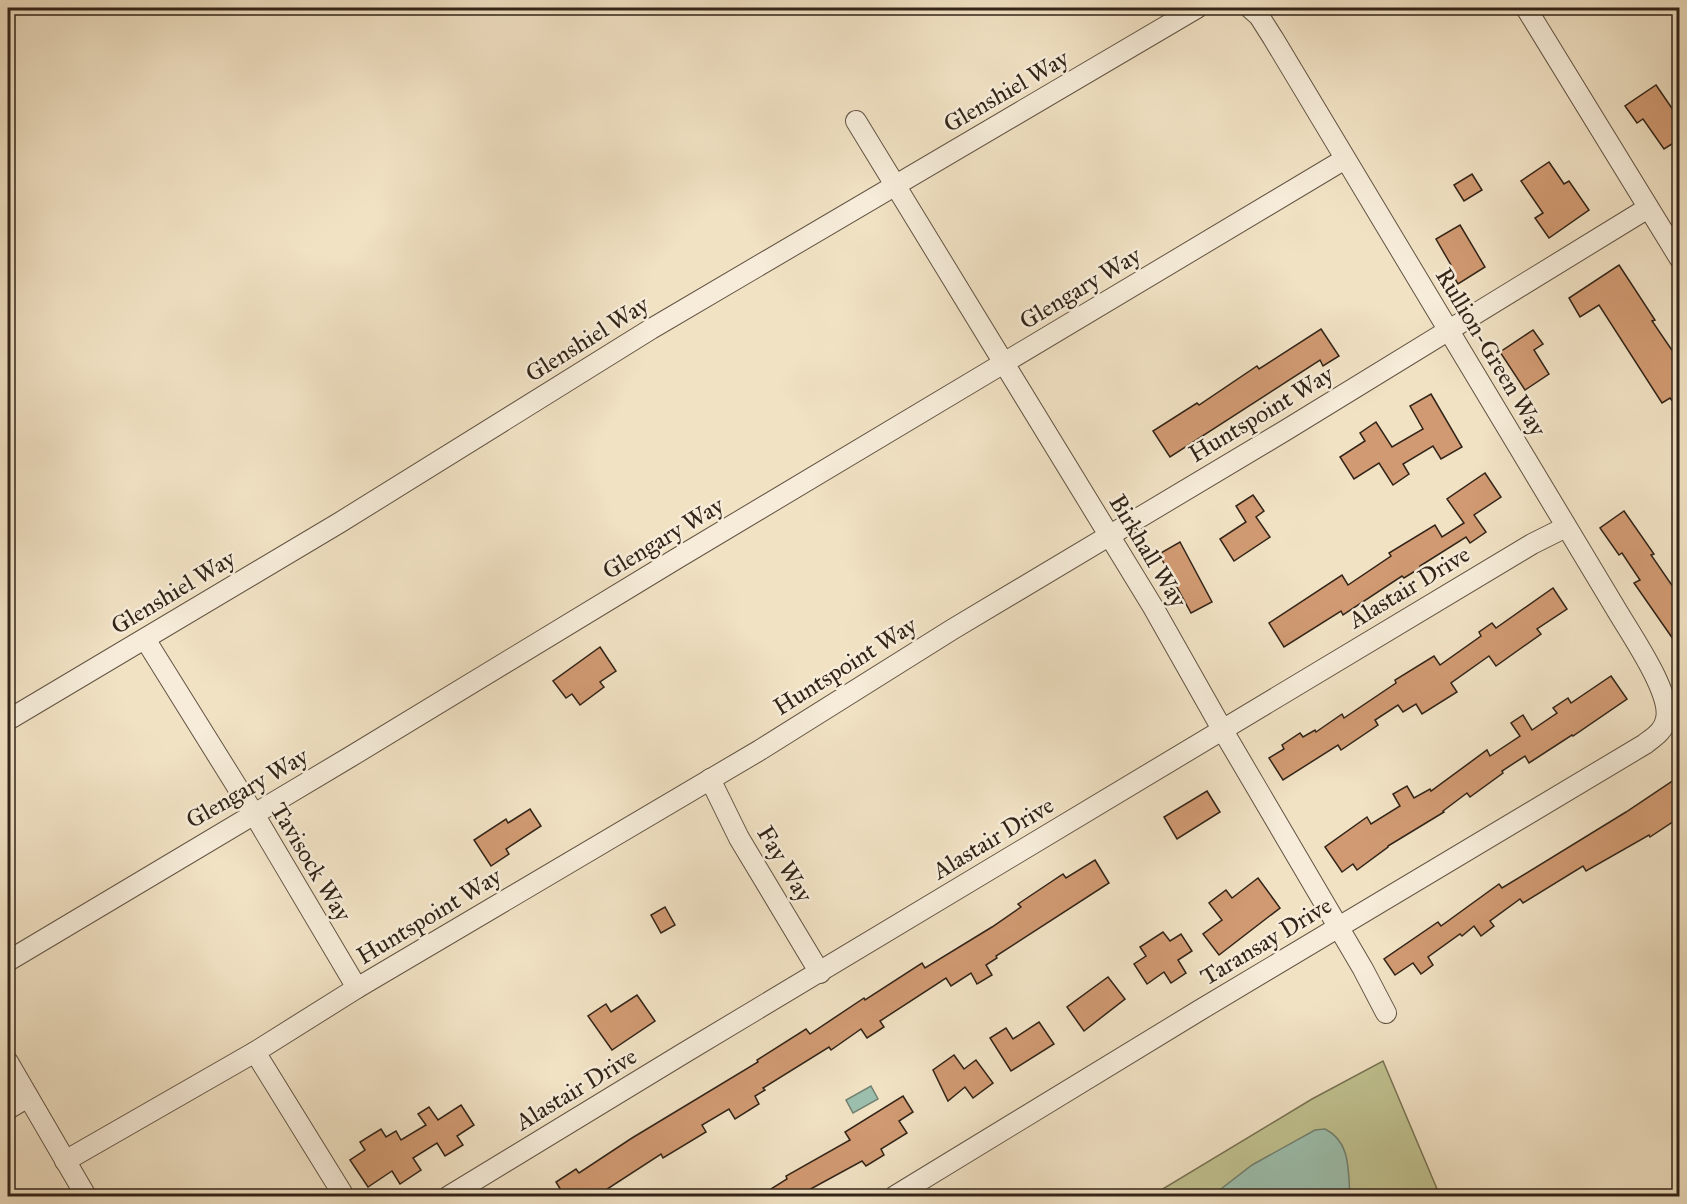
<svg xmlns="http://www.w3.org/2000/svg" width="1687" height="1204" font-family="'IM FELL Great Primer',serif">
<style>
.green{fill:#c0c290;stroke:#797354;stroke-width:1.5}
.water{fill:#9cbfad;stroke:#728171;stroke-width:1.5}
.building{fill:#d19a72;stroke:#322418;stroke-width:1.5}
.lines{fill:none;stroke-linecap:round;stroke-linejoin:round}
.street-casing{stroke:#625443;stroke-width:22}
.street{stroke:#f6ecd9;stroke-width:20}
.labels{text-anchor:middle;dominant-baseline:central;stroke-width:5;stroke-linejoin:round;paint-order:stroke}
.street-label{font-size:24px;fill:#322418;stroke:#f6ecd9}
</style>
<rect width="100%" height="100%" fill="#f1e2c4"/>
<filter id="stains"><feTurbulence type="fractalNoise" baseFrequency=".00333" numOctaves="4"/><feColorMatrix values="0 0 0 0 .2 0 0 0 0 .09 0 0 0 0 .02 0 0 0 .5 -.17"/></filter>
<radialGradient id="worn" r=".72"><stop offset=".6" stop-color="#630" stop-opacity="0"/><stop offset="1" stop-color="#630" stop-opacity=".3"/></radialGradient>
<!-- green -->
<path class="green" d="M1383 1061 1440 1196H1151L1312 1099Z"/>
<!-- water -->
<g class="water">
<path d="M871 1086 878 1099 853 1113 846 1100Z"/>
<path d="M1325 1129C1351 1142 1348 1170 1350 1196H1212L1252 1165 1315 1130Z"/>
</g>
<!-- building -->
<g class="building">
<path d="M1656 85 1680 120V139L1664 149 1643 119 1637 123 1625 106Z"/>
<path d="M1549 162 1564 184 1569 181 1589 210 1549 238 1535 218 1543 213 1521 181Z"/>
<path d="M1472 174 1482 190 1464 201 1454 185Z"/>
<path d="M1460 225 1485 267 1458 284 1448 267 1451 265 1436 239Z"/>
<path d="M1619 265 1655 320 1652 321 1680 362V411L1670 398 1662 403 1599 305 1580 317 1569 298Z"/>
<path d="M1321 329 1339 356 1323 366 1320 360 1170 457 1153 431 1197 403 1199 405 1257 366 1259 369Z"/>
<path d="M1533 330 1543 344 1534 350 1549 374 1525 390 1500 352Z"/>
<path d="M1431 394 1462 447 1441 459 1433 446 1403 464 1409 474 1393 485 1379 463 1354 479 1340 457 1365 441 1360 433 1376 422 1392 447 1423 429 1410 406Z"/>
<path d="M1485 473 1501 497 1474 515 1486 532 1470 543 1466 537 1420 566V568L1404 578 1402 576 1343 615 1341 611 1284 647 1269 623 1342 575 1348 585 1391 556 1389 553 1435 525 1442 537 1464 523 1447 499Z"/>
<path d="M1253 495 1264 511 1256 517 1270 537 1234 561 1220 539 1246 522 1236 506Z"/>
<path d="M1624 511 1654 554 1651 555 1680 597V649L1634 583 1640 580 1622 553 1619 555 1600 528Z"/>
<path d="M1180 542 1212 602 1191 613 1159 554Z"/>
<path d="M1553 588 1567 609 1537 629 1541 634 1496 666 1489 656 1451 683 1457 692 1422 714 1416 704 1403 712 1398 705 1375 720 1378 725 1341 750 1338 745 1283 780 1269 758 1284 749 1282 745 1300 733 1303 737 1315 730 1316 732 1342 714 1344 718 1396 683 1395 680 1434 656 1440 665 1481 636 1479 632 1492 623 1496 628Z"/>
<path d="M600 647 616 671 600 682 604 687 580 705 572 694 566 698 553 681Z"/>
<path d="M1611 676 1627 699 1573 736 1572 735 1529 763 1525 756 1502 771 1503 773 1470 797 1467 793 1443 811 1444 812 1388 846V847L1357 870 1353 864 1342 872 1325 847 1367 817 1371 824 1400 806 1393 794 1407 786 1414 798 1430 789 1431 791 1487 750 1490 756 1520 736 1511 723 1523 715 1532 730 1557 713 1553 708 1568 698 1571 703Z"/>
<path d="M1680 776V817L1650 837 1649 835 1586 871 1583 866 1523 903 1520 899 1490 921 1494 926 1481 936 1474 926 1462 936 1460 934 1428 957 1433 965 1421 974 1413 963 1395 975 1384 959 1438 922 1441 926 1499 884 1502 888 1626 812Z"/>
<path d="M1207 791 1220 812 1177 839 1164 817Z"/>
<path d="M530 809 541 826 506 849 509 854 491 866 474 840 506 819 508 823Z"/>
<path d="M1095 860 1109 883 996 956 997 958 986 965 992 975 977 984 971 973 951 986 946 978 880 1021 884 1027 867 1038 861 1029 831 1050 829 1047 763 1088 765 1090 755 1096 759 1104 735 1119 729 1109 702 1125 706 1132 663 1158 661 1154 595 1197H565L556 1182 576 1169 579 1173 632 1138 758 1062 757 1060 806 1029 810 1034 864 998 865 1000 922 963 925 968 992 927 1021 907 1018 904 1063 874 1066 878Z"/>
<path d="M1258 878 1280 908 1219 955 1203 934 1222 920 1209 903 1226 890 1232 898Z"/>
<path d="M665 907 675 925 661 933 651 915Z"/>
<path d="M1163 932 1170 941 1181 934 1192 951 1178 960 1186 973 1171 983 1164 972 1147 984 1134 964 1146 956 1140 947Z"/>
<path d="M1108 977 1125 999 1084 1031 1067 1007Z"/>
<path d="M637 995 655 1021 612 1050 588 1016 606 1004 611 1012Z"/>
<path d="M1039 1022 1054 1044 1011 1071 990 1038 1006 1028 1013 1039Z"/>
<path d="M954 1055 964 1069 976 1060 993 1083 973 1098 965 1087 948 1101 933 1070Z"/>
<path d="M903 1096 913 1112 899 1121 907 1133 881 1149 884 1155 866 1166 862 1161 796 1197H758L787 1179 786 1176 850 1140 845 1132Z"/>
<path d="M461 1105 474 1125 457 1136 463 1145 445 1156 437 1143 413 1158 421 1170 400 1184 392 1171 368 1187 350 1160 365 1150 360 1142 381 1129 386 1137 396 1131 401 1140 426 1125 418 1114 429 1107 438 1120Z"/>
</g>
<g class="lines">
<!-- street casing -->
<g class="street-casing">
<g id="street">
<path d="M1526 8 1680 259"/>
<path d="M856 121 1153 607 1222 729 1363 969 1386 1013"/>
<path d="M145 639 254 814 357 988"/>
<path d="M8 720 339 523 651 329 1197 8"/>
<path d="M710 779 739 838 820 973"/>
<path d="M8 961 350 757 676 559 1345 159"/>
<path d="M255 1052 344 1196"/>
<path d="M8 1062 86 1196"/>
<path d="M8 1109 28 1097"/>
<path d="M65 1161 255 1052 357 988 760 750 953 629 1286 430 1648 208"/>
<path d="M449 1196 684 1053 1532 544 1566 527"/>
<path d="M895 1196 1200 1010 1645 744C1654 737 1664 731 1666 719 1672 693 1630 633 1616 609L1273 38 1259 16 1250 8"/>
</g>
</g>
<!-- street -->
<use href="#street" class="street"/>
</g>
<g class="labels">
<!-- street labels -->
<g class="street-label">
<text transform="translate(1006 91) rotate(-30)">Glenshiel Way</text>
<text transform="translate(1080 288) rotate(-31)">Glengary Way</text>
<text transform="translate(587 339) rotate(-32)">Glenshiel Way</text>
<text transform="translate(1491 352) rotate(59)">Rullion-Green Way</text>
<text transform="translate(1261 414) rotate(-31)">Huntspoint Way</text>
<text transform="translate(663 538) rotate(-31)">Glengary Way</text>
<text transform="translate(1148 551) rotate(59)">Birkhall Way</text>
<text transform="translate(1409 587) rotate(-31)">Alastair Drive</text>
<text transform="translate(173 592) rotate(-31)">Glenshiel Way</text>
<text transform="translate(845 666) rotate(-32)">Huntspoint Way</text>
<text transform="translate(247 788) rotate(-30)">Glengary Way</text>
<text transform="translate(993 838) rotate(-31)">Alastair Drive</text>
<text transform="translate(311 862) rotate(59)">Tavisock Way</text>
<text transform="translate(785 864) rotate(59)">Fay Way</text>
<text transform="translate(429 916) rotate(-31)">Huntspoint Way</text>
<text transform="translate(1266 941) rotate(-31)">Taransay Drive</text>
<text transform="translate(576 1089) rotate(-31)">Alastair Drive</text>
</g>
</g>
<!-- margin -->
<rect width="1687" height="1204" fill="none" stroke="#f1e2c4" stroke-width="30"/>
<rect x="9" y="9" width="1669" height="1186" fill="none" stroke="#322418" stroke-width="3"/>
<rect x="15" y="15" width="1657" height="1174" fill="none" stroke="#322418" stroke-width="1.5"/>
<rect width="100%" height="100%" filter="url(#stains)"/>
<rect width="100%" height="100%" fill="url(#worn)"/>
</svg>
